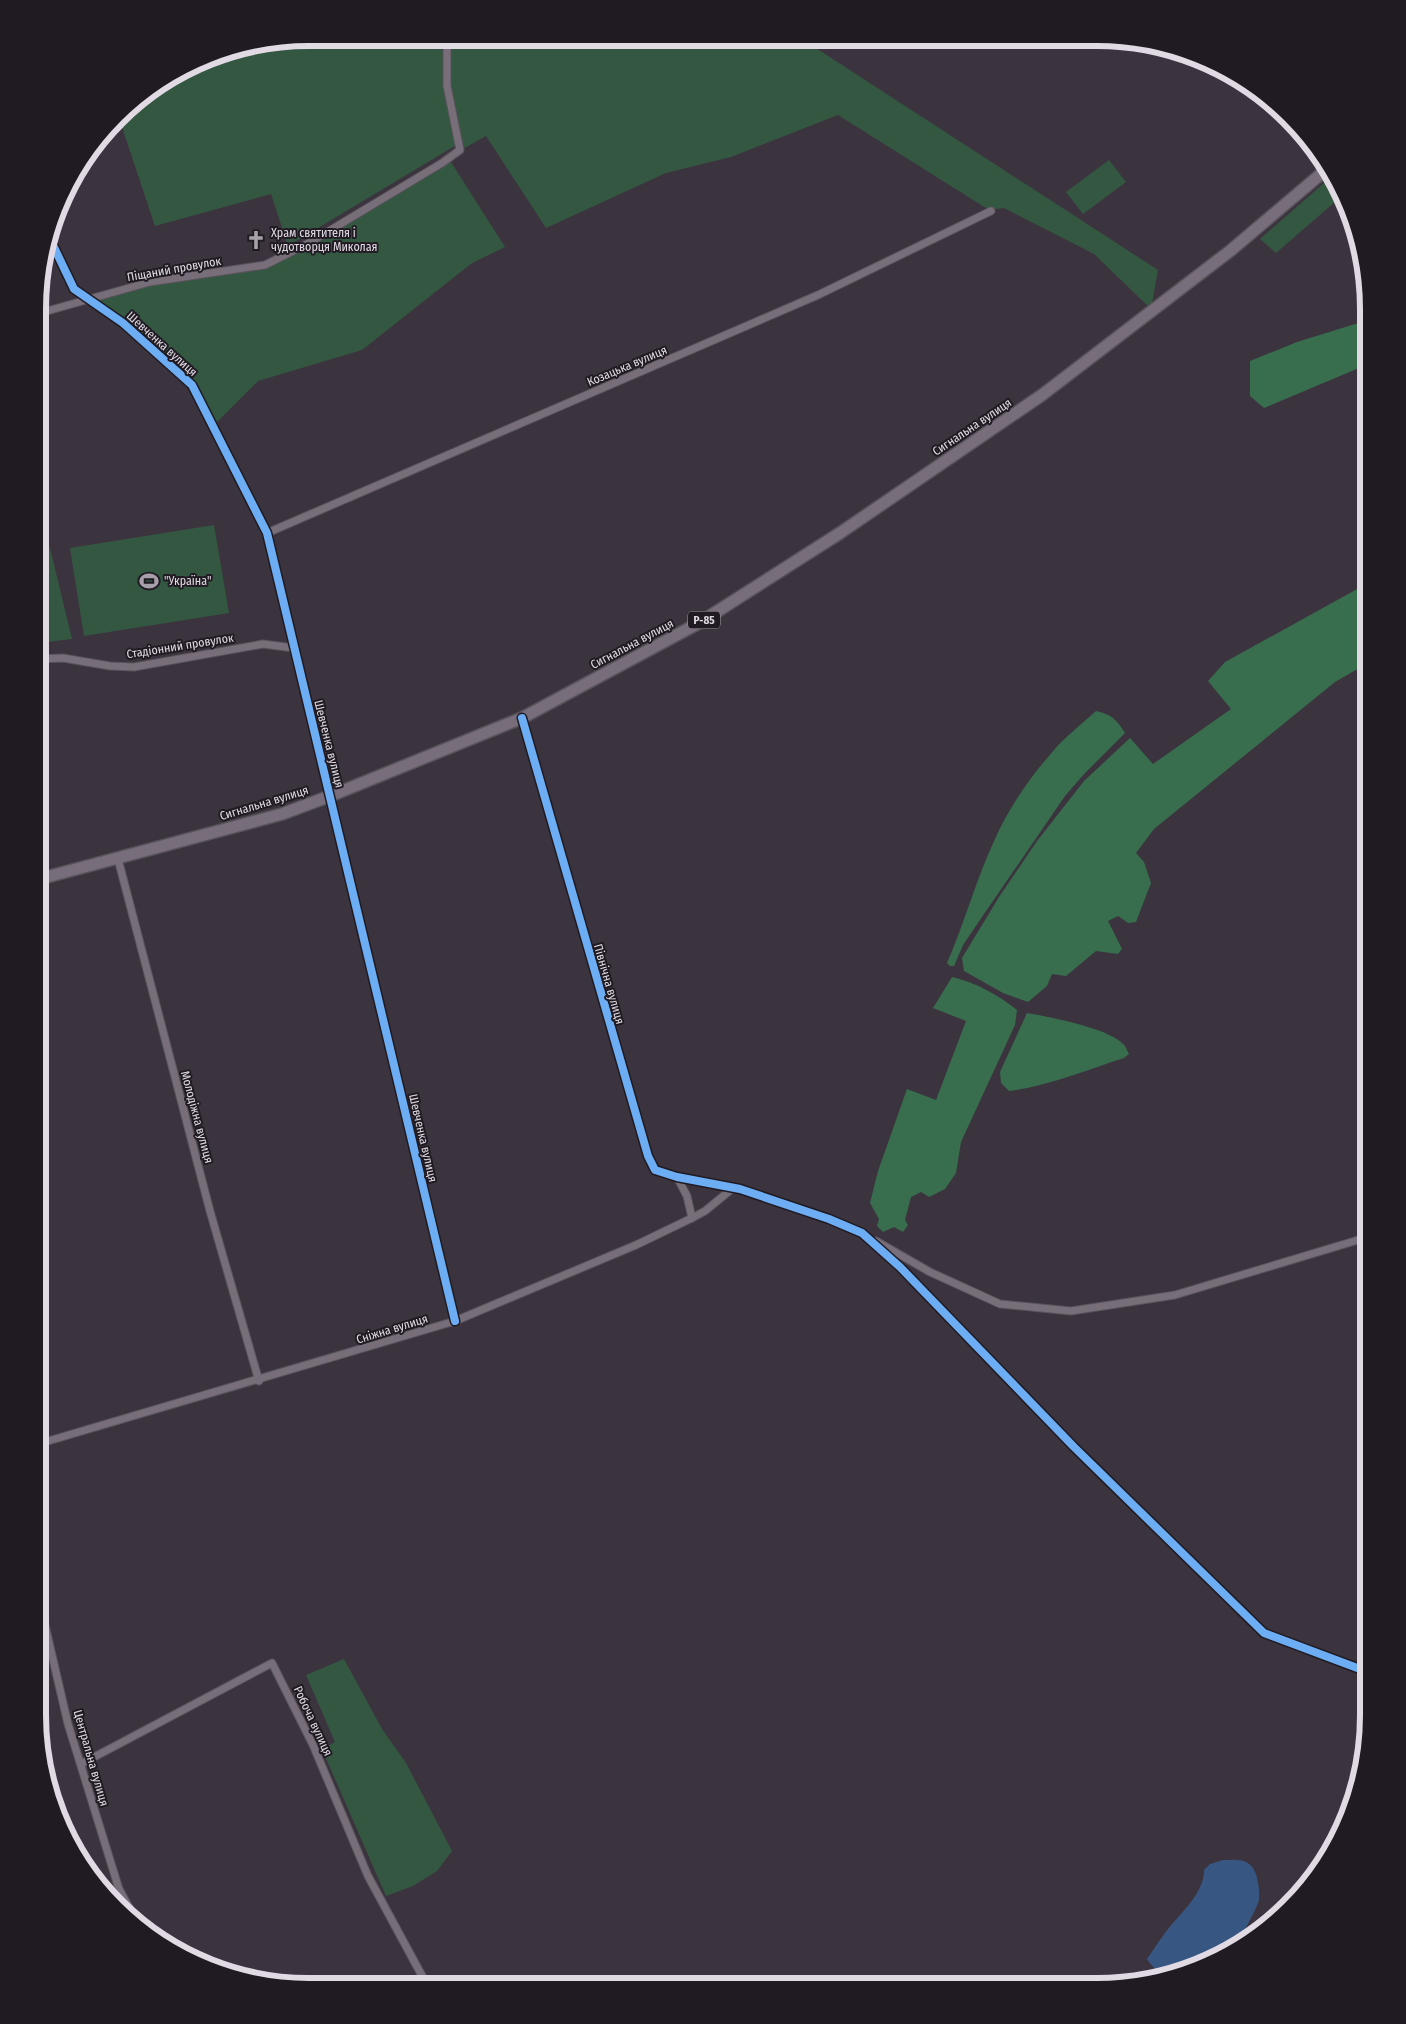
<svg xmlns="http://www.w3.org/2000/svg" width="1406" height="2024" font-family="'Fira Sans Condensed',sans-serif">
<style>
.green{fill:#345742}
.forest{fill:#386d4e}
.water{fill:#375682}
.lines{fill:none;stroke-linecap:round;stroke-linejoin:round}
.street-casing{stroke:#58535b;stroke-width:9}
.primary-casing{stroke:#58535b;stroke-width:14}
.street{stroke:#776e7a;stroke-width:7}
.primary{stroke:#786e7b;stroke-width:11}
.cycleway-casing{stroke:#201b23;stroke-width:11}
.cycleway{stroke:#6dadf4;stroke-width:8}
.labels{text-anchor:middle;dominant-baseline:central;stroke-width:4;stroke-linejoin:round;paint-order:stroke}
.shield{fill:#201b23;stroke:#a7a1aa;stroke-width:1}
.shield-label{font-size:11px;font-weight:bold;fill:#e1dae4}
.poi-label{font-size:12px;fill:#e1dae4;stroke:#201b23;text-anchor:start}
.street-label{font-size:12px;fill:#e1dae4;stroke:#201b23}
.rim{fill:none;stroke:#e1dae4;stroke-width:6}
</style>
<rect width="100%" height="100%" fill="#3b343e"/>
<!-- green -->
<g class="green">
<path d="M309 38H446V86L458 144 288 246 271 194 155 226 119 118 130 105 221 52Z"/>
<path d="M448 38 802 39 1158 270 1151 309 1094 254 1004 208 989 210 838 115 731 157 666 173 546 228 486 136 461 150 448 86Z"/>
<path d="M449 159 505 247 472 263 362 350 258 381 213 426 193 385 91 300 150 283 265 265Z"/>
<path d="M1109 160 1126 182 1083 214 1066 192Z"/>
<path d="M1332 176 1343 195 1276 253 1260 239Z"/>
<path d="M214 525 229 613 84 636 70 548Z"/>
<path d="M50 548 72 639 39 643V550Z"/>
<path d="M344 1659 382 1729 406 1763 452 1851 437 1871 413 1886 386 1896 322 1749 335 1742 306 1675Z"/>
</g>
<!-- forest -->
<g class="forest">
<path d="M1368 320V366L1359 368 1264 408 1250 396V361L1297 342Z"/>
<path d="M1368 583V663L1335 682 1154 829 1136 853 1144 862 1151 883 1136 922 1128 923 1118 916 1108 921 1122 949 1118 954 1096 951 1066 976 1052 974 1047 986 1028 1002 1003 993 964 971 962 958 999 897 1037 841 1084 781 1130 738 1153 764 1231 709 1208 681 1225 662Z"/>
<path d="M1096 711C1111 714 1117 720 1125 733L1085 773 1065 796 984 914 963 945 954 966H950L947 963C965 922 976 879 995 839 1009 807 1031 776 1054 750 1066 736 1082 724 1096 711Z"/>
<path d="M952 977C977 983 998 995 1017 1010L1015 1025 961 1142 956 1173 945 1189 929 1197 921 1192 911 1197 905 1220 908 1225 903 1232 894 1227 883 1232 877 1226 879 1219 870 1203 878 1171 907 1089 936 1100 966 1021 933 1008Z"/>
<path d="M1027 1013C1050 1017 1108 1028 1123 1044 1126 1046 1127 1051 1129 1054L1124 1058C1087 1070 1048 1086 1009 1091L1001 1083 1000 1072Z"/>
</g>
<!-- water -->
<path class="water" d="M1223 1860C1232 1860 1242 1858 1249 1864 1258 1870 1260 1890 1259 1900 1258 1907 1238 1943 1233 1948 1214 1964 1185 1969 1162 1977 1160 1972 1151 1966 1147 1959 1153 1951 1157 1943 1163 1936 1177 1915 1204 1896 1204 1870L1210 1864Z"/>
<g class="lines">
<!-- street casing -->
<g class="street-casing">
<g id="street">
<path d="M51 241 74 289 123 323 192 385 267 533 455 1321"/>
<path d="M40 313 150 282 265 265 309 243 442 163 460 150 447 86V38"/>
<path d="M267 533 818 295 991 211"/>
<path d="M39 659 63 658 110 666 134 667 263 644 294 648"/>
<path d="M522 718 648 1156 655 1170 677 1177 740 1189 829 1219 862 1233 900 1267 1074 1447 1264 1633 1368 1672"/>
<path d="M118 859 210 1211 259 1381"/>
<path d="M677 1177 687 1196 692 1218"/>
<path d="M876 1241 930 1272 1000 1304 1071 1311 1175 1295 1368 1237"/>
<path d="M38 1444 455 1321 636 1245 692 1218 705 1211 733 1188"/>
<path d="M38 1595 68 1724 119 1889 137 1922"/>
<path d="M81 1764 272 1663 313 1745 368 1876 427 1985"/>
</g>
</g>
<!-- primary casing -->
<g class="primary-casing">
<path id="primary" d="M39 879 282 814 330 796 522 718 699 623 840 533 1042 395 1230 251 1328 168"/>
</g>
<!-- street -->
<use href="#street" class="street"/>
<!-- primary -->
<use href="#primary" class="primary"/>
<!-- cycleway casing -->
<g class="cycleway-casing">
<g id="cycleway">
<path d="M51 241 74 289 123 323 192 385 267 533 455 1321"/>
<path d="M522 718 648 1156 655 1170 677 1177 740 1189 829 1219 862 1233 900 1267 1074 1447 1264 1633 1368 1672"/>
</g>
</g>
<!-- cycleway -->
<use href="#cycleway" class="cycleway"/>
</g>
<!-- icons -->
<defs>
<g id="church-bare" transform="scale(1.5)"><path d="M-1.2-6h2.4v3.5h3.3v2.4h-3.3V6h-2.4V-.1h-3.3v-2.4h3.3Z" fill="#a7a0aa" stroke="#201b23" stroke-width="2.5" paint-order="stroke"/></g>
<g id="stadium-bare" transform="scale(1.5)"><path d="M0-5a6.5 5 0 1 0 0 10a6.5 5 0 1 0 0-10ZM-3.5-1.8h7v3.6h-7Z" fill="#a7a0aa" stroke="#201b23" stroke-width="2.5" paint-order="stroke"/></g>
</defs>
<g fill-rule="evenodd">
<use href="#church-bare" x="256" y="240"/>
<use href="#stadium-bare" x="149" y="581"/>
</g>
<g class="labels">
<!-- shield labels -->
<rect class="shield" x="688" y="611.5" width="32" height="17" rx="4"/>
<g class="shield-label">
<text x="704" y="620">Р-85</text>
</g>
<!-- poi labels -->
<g class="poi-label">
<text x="271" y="233">Храм святителя і<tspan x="271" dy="14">чудотворця Миколая</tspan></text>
<text x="164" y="581">"Україна"</text>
</g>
<!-- street labels -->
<g class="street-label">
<text transform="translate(174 269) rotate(-10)">Піщаний провулок</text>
<text transform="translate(162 344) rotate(42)">Шевченка вулиця</text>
<text transform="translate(627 366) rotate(-23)">Козацька вулиця</text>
<text transform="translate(972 427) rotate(-34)">Сигнальна вулиця</text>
<text transform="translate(632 644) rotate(-28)">Сигнальна вулиця</text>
<text transform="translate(180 646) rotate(-9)">Стадіонний провулок</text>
<text transform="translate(329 744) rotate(76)">Шевченка вулиця</text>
<text transform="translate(264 803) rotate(-17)">Сигнальна вулиця</text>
<text transform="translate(609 984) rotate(74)">Північна вулиця</text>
<text transform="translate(197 1117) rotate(75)">Молодіжна вулиця</text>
<text transform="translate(423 1138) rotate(77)">Шевченка вулиця</text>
<text transform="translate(392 1329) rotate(-17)">Сніжна вулиця</text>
<text transform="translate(313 1721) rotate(65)">Робоча вулиця</text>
<text transform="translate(91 1758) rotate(74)">Центральна вулиця</text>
</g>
</g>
<!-- crop -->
<path d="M0 0H1406V2024H0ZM309 46H1097A263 263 0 0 1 1360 309V1715A263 263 0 0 1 1097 1978H309A263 263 0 0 1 46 1715V309A263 263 0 0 1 309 46Z" fill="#201b23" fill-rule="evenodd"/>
<path class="rim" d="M309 46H1097A263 263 0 0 1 1360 309V1715A263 263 0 0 1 1097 1978H309A263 263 0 0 1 46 1715V309A263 263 0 0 1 309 46Z"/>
</svg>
